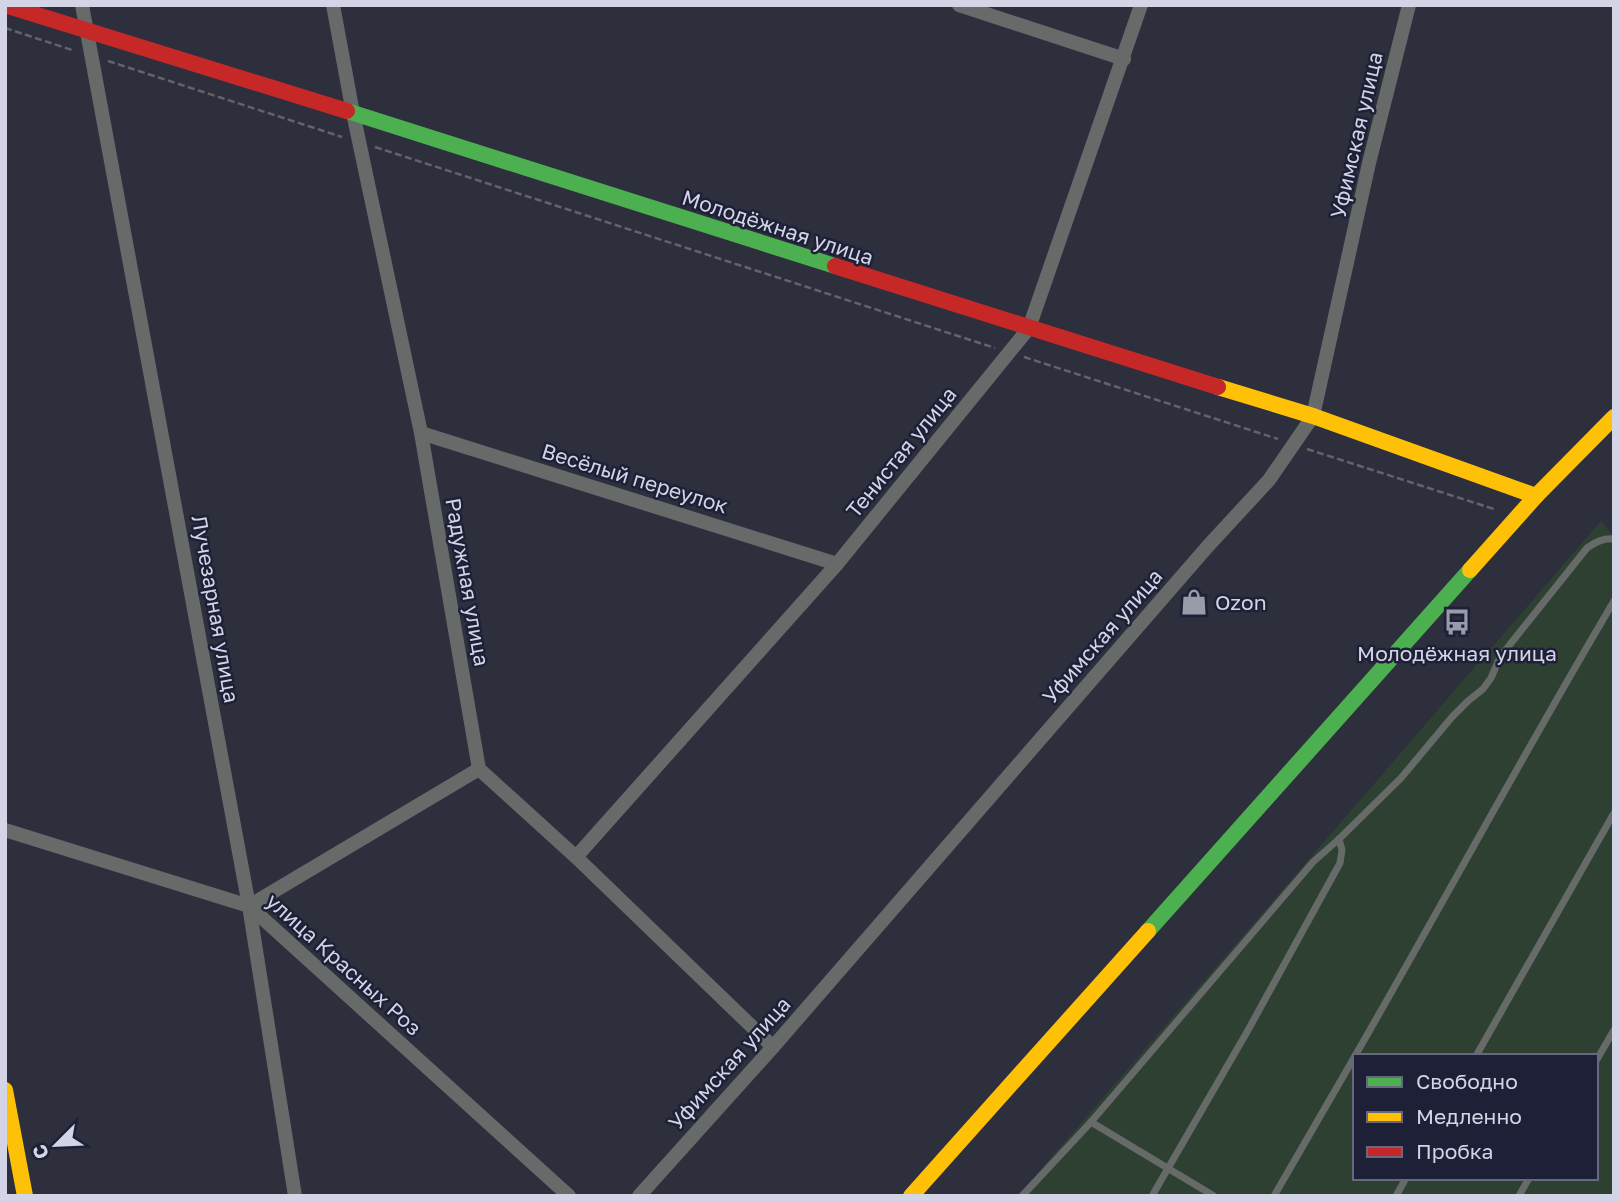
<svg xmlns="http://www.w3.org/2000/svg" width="1619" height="1201" font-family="'Golos Text',sans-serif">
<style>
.green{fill:#2e4032;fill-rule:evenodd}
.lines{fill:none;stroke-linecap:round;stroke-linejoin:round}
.path{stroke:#626568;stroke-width:2.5;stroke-dasharray:7 3.5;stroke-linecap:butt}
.lane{stroke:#666a68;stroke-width:7}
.street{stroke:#666a68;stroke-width:14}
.fast{stroke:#4caf50;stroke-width:16}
.slow{stroke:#ffc107;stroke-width:16}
.jam{stroke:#c62828;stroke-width:16}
.labels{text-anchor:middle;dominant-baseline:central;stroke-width:5;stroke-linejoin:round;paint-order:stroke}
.street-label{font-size:21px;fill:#d3d5e6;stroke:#1e2038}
.poi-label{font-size:21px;fill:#d3d5e6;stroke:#1e2038;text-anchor:start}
</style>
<rect width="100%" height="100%" fill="#2e2f3d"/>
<!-- green -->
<path class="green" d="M1601 521 1614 536V1196H1018ZM1355 1056H1596V1178H1355Z"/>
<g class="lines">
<!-- path -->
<g class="path">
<path d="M5 28 75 51"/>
<path d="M108 61 342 137"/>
<path d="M375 147 995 348"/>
<path d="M1024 357 1278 439"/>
<path d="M1307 449 1497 510"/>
</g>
<!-- lane -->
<g class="lane">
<path d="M1355 1056C1442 905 1525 751 1614 601"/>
<path d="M1476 1056 1614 813"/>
<path d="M1596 1061 1614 1030"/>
<path d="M1091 1122 1214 1196"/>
<path d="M1022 1196 1091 1122 1313 862 1339 839 1401 778 1452 717 1468 701 1483 689 1491 678 1500 657 1587 548C1596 542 1603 538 1614 539"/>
<path d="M1152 1196 1247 1032 1340 863 1342 850 1339 839"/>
<path d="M1274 1196 1355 1056"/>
<path d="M1396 1196 1406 1178"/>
<path d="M1519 1196 1529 1178"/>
</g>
<!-- street -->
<g class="street">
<path d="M82 5 249 906 295 1196"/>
<path d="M333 5 353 113 421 433 479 769 576 857 773 1047"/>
<path d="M959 5 1124 59"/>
<path d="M421 433 837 564"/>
<path d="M5 830 249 906 569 1196"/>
<path d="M576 857 837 564 1029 328 1141 5"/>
<path d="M249 906 479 769"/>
<path d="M639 1196 773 1047 1208 546 1269 480 1313 416 1369 163 1409 5"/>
</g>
<!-- fast -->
<g class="fast">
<path d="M347 111 835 266"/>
<path d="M1148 931 1470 570"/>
</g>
<!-- slow -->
<g class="slow">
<path d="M1218 387 1313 416 1536 496"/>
<path d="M1470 570 1536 496 1614 417"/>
<path d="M5 1090 25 1196"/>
<path d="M911 1196 1148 931"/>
</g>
<!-- jam -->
<g class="jam">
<path d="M5 5 347 111"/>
<path d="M835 266 1218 387"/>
</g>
</g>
<!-- icons -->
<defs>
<g id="shop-bare" transform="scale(2.1)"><path d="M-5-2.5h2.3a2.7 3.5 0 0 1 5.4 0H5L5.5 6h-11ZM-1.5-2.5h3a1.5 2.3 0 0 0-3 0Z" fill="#999bab" stroke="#1e2038" stroke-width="2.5" paint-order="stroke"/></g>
<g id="bus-bare" transform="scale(2.1)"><path d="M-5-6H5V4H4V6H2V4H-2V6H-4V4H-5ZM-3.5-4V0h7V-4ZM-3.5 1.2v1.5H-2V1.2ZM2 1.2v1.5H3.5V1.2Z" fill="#999bab" stroke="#1e2038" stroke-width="2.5" paint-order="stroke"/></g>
</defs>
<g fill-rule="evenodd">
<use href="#shop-bare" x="1194" y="602"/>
<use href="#bus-bare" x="1457" y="622"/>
</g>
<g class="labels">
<!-- street labels -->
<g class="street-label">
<text transform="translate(1356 135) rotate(-77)">Уфимская улица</text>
<text transform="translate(778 227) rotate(18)">Молодёжная улица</text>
<text transform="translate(901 452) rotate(-51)">Тенистая улица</text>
<text transform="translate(635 478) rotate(17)">Весёлый переулок</text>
<text transform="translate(468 582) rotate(80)">Радужная улица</text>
<text transform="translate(216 609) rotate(80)">Лучезарная улица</text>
<text transform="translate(1102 636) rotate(-49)">Уфимская улица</text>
<text transform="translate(344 964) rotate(42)">улица Красных Роз</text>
<text transform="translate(729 1063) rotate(-48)">Уфимская улица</text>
</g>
<!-- poi labels -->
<g class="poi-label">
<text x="1215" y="602">Ozon</text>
<text x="1457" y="653" text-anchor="middle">Молодёжная улица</text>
</g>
</g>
<!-- border -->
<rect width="1619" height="1201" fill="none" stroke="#d3d5e6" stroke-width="14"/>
<!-- legend -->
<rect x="1353" y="1054" width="245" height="126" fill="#1e2038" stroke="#66687e" stroke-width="2"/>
<rect x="1367" y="1077" width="35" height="10" fill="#4caf50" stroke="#66687e" stroke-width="2"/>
<text x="1416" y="1089" font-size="21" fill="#d3d5e6">Свободно</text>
<rect x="1367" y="1112" width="35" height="10" fill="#ffc107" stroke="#66687e" stroke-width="2"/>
<text x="1416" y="1124" font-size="21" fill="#d3d5e6">Медленно</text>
<rect x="1367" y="1147" width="35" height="10" fill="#c62828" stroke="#66687e" stroke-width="2"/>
<text x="1416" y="1159" font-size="21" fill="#d3d5e6">Пробка</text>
<!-- north arrow -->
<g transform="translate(56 1145) rotate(246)" stroke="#1e2038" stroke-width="5" paint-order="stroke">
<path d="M0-5L12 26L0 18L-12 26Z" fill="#d3d5e6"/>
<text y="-10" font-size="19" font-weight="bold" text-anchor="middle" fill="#d3d5e6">С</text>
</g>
</svg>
